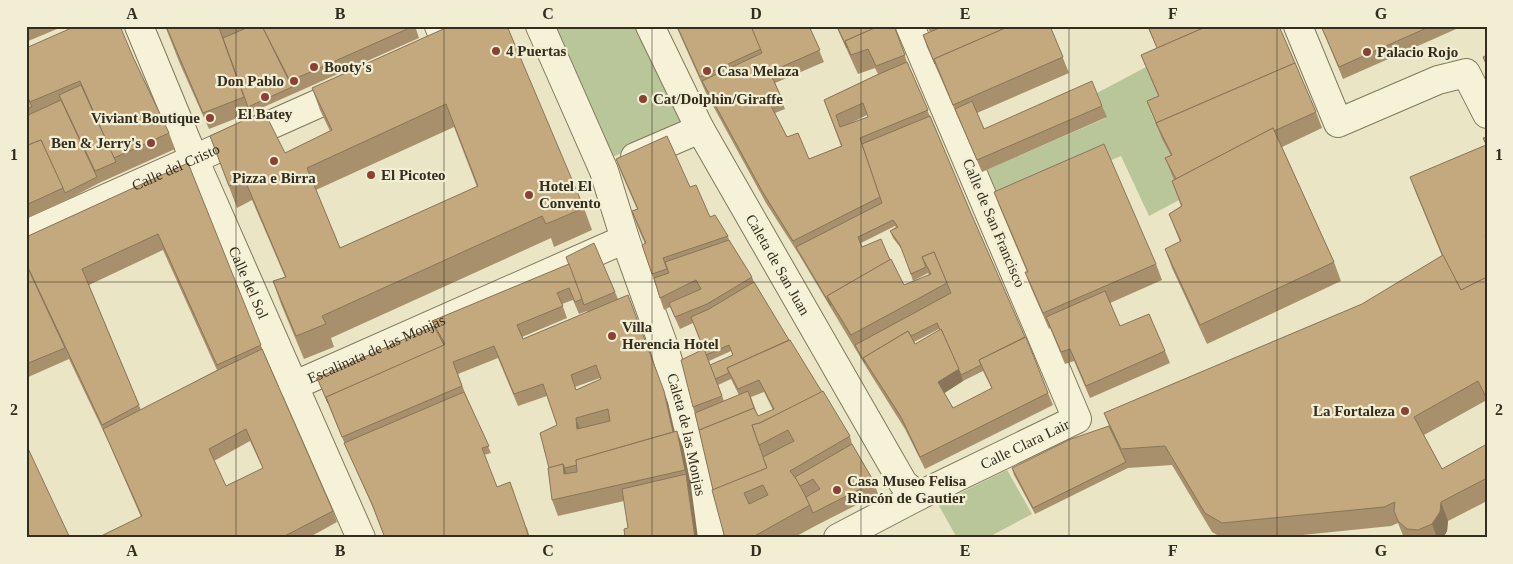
<svg xmlns="http://www.w3.org/2000/svg" width="1513" height="564" font-family="'Times New Roman',serif">
<style>
.green{fill:#b9c69a}
.lines{fill:none;stroke-linecap:round;stroke-linejoin:round}
.minor-casing{stroke:#82785d;stroke-width:30}
.minor{stroke:#f5f2d7;stroke-width:28}
.wall{fill:#a9906c;fill-rule:evenodd}
.shaded-wall{fill:#897658}
.building{fill:#c4a87e;stroke:#897658;fill-rule:evenodd}
.grid{fill:none;stroke:#342d1f;stroke-width:1;stroke-opacity:0.55}
.poi-dot{fill:#8b4233;stroke:#f2eed3;stroke-width:2}
.labels{text-anchor:middle;dominant-baseline:central;stroke-width:4.5;stroke-linejoin:round;paint-order:stroke}
.poi-label{font-size:15px;font-weight:bold;fill:#342d1f;stroke:#f2eed3;text-anchor:start}
.street-label{font-size:15px;fill:#342d1f;stroke:#f2eed3}
.neatline{fill:none;stroke:#342d1f;stroke-width:2}
.grid-label{font-size:16px;text-anchor:middle;font-weight:bold;fill:#342d1f}
</style>
<rect width="100%" height="100%" fill="#e9e5c5"/>
<!-- green -->
<g class="green">
<path d="M548 26H637L685 126 608 159Z"/>
<path d="M1146 67 1163 108 1151 113 1178 171 1183 198 1149 216 1121 156 1000 208 984 171 1106 118 1097 93Z"/>
<path d="M1007 470 1032 514 987 538H957L938 504Z"/>
</g>
<g class="lines">
<!-- minor casing -->
<g class="minor-casing">
<g id="minor">
<path id="s1" d="M139 26 194 159 361 538"/>
<path d="M439 26 447 46"/>
<path id="s2" d="M540 26 604 171 625 239 664 347 685 420 710 538"/>
<path id="s3" d="M650 26 700 129 903 483 918 496"/>
<path d="M1298 26 1338 123 1438 80 1466 73 1487 114"/>
<path d="M635 157 700 129"/>
<path id="s4" d="M26 234 351 89"/>
<path id="s5" d="M293 386 625 239"/>
<path id="s6" d="M838 538 918 496 1077 419 910 26"/>
</g>
</g>
<!-- minor -->
<use href="#minor" class="minor"/>
</g>
<!-- wall -->
<g class="wall">
<path d="M26 26H64L26 42Z"/>
<path d="M165 26H415L419 38 250 113 209 129 180 64Z"/>
<path d="M450 26 584 208 592 230 554 247 551 238 331 338 334 347 304 359 281 304 273 281 285 277 252 200 237 208 210 136 285 153 330 131 320 110 312 88ZM454 127 477 187 340 248 316 190Z"/>
<path d="M676 26H809L824 62 775 83 785 109 775 113 787 137 809 159 841 146 824 100 878 74 875 68 858 74 836 26H894L907 62 970 211 1048 393 1053 405 925 469 905 429 868 370 798 253 766 203 706 93ZM867 115 868 117 847 125ZM895 226 896 227 890 231 893 238 903 251 913 281 928 273 929 275 904 285 890 260 862 247 861 243ZM939 329 940 330 915 344 914 342ZM983 371 992 389 953 408 944 393 963 381Z"/>
<path d="M927 26H1050L1069 73 977 113 984 129 1102 106 1107 117 982 172 927 47 923 35 930 32Z"/>
<path d="M1147 26H1279L1316 112 1322 128 1282 147 1334 262 1341 281 1207 344 1172 268 1165 249 1180 242 1169 214 1181 206 1172 181 1174 180 1165 158 1171 156 1162 139 1147 101 1158 96 1141 55 1157 48Z"/>
<path d="M1321 26H1463L1343 79Z"/>
<path d="M26 48 133 57 169 133 175 149 99 183 67 200 26 219Z"/>
<path d="M1487 137V405L1485 401 1424 435 1442 469 1487 444V501L1448 521 1447 531 1443 538H1404L1398 523 1391 526 1273 538H1222L1212 532 1172 465 1128 468 1035 514 1014 475 1012 468 1109 426 1104 413 1362 304 1442 256 1416 193 1410 177 1486 145 1483 138Z"/>
<path d="M616 159 690 187 710 217 728 236 729 240 752 277 754 282 789 340 850 436 852 444 874 482 878 494 817 525 793 538H725L713 490 699 430 693 407 704 349 693 323 680 329 670 307 664 310 642 245 645 244 638 228 632 211 637 209 622 175ZM731 351 733 355 710 365 709 361ZM731 379 739 395 724 401 718 385ZM764 392 773 410 758 416 751 397Z"/>
<path d="M188 163 262 349 333 511 337 522 308 538H97L141 517 108 441 69 359 26 378V237ZM163 250 217 370 141 410 89 285ZM250 441 263 469 226 486 214 461Z"/>
<path d="M994 192 1156 264 1162 280 1110 303 1120 326 1165 351 1170 363 1090 398 1074 361 1065 364 1050 328 1049 329 1031 288 1025 272H1027L1000 208Z"/>
<path d="M569 264 615 292 618 299 668 403 675 432 683 447 691 486 628 528 624 501 558 516 552 500 557 425 547 396 518 406 498 358 458 374 465 393 491 453 484 455 497 487 527 528 530 538H385L374 510 347 449 317 378 434 326 432 321ZM573 300 579 314 587 311V312L523 339 522 337 567 318 562 304ZM600 378 601 379 576 390 575 387Z"/>
</g>
<!-- shaded-wall -->
<g class="shaded-wall">
<path d="M959 369 963 381 943 394 938 382Z"/>
<path d="M664 391 668 403 678 449 674 437Z"/>
<path d="M576 418 580 430 577 429Z"/>
<path d="M677 431 683 447 691 486 698 538H695L686 474 685 470Z"/>
<path d="M563 464 569 480 564 474Z"/>
<path d="M1441 502 1448 521 1447 531 1443 538H1437L1432 524Z"/>
</g>
<!-- building -->
<g class="building">
<path d="M76 26H120L133 57 169 133 114 158 80 81 30 102 26 93V48Z"/>
<path d="M166 26H224L219 28 244 97 203 113Z"/>
<path d="M251 26H262L292 87 248 107 223 38Z"/>
<path d="M262 26H414L290 81Z"/>
<path d="M450 26H507L584 208 546 224 542 216 322 316 326 324 296 336 273 281 286 277 244 178 229 186 210 136 264 111 285 153 332 130 312 88ZM446 104 478 186 340 248 307 168Z"/>
<path d="M677 26H751L761 49 700 77Z"/>
<path d="M751 26H809L820 50 770 72 781 97 769 102 787 137 798 133 809 159 842 146 824 100 879 74 907 62 928 110 860 138 880 197 793 241 762 191 702 81 762 53ZM863 103 868 117 840 127 836 115Z"/>
<path d="M837 26H879L845 41 847 48Z"/>
<path d="M879 26H894L905 55 876 66 868 49 851 55 845 41Z"/>
<path d="M944 26H1010L934 59 935 64 923 35Z"/>
<path d="M1010 26H1050L1063 57 953 105 934 59Z"/>
<path d="M1148 26H1208L1157 48Z"/>
<path d="M1208 26H1279L1295 63 1156 123 1158 127 1147 101 1159 96 1141 55Z"/>
<path d="M1321 26H1431L1339 67Z"/>
<path d="M1487 55V66L1483 57Z"/>
<path d="M1295 63 1316 112 1274 131 1273 128 1176 179 1165 158 1172 155 1156 123Z"/>
<path d="M1092 81 1102 106 977 160 955 109 972 101 984 129Z"/>
<path d="M81 85 116 162 95 171 59 95Z"/>
<path d="M26 94 32 107 26 109Z"/>
<path d="M61 100 97 177 65 193 41 140 28 145 26 141V116Z"/>
<path d="M930 116 970 211 1025 337 979 360 981 365 961 375 941 329 940 330 937 323 911 336 908 331 863 358 865 363 855 345 951 293 934 252 922 257 926 267 911 274 900 245 890 231 898 227 893 220 858 237 862 247 881 239 890 260 827 296 831 306 796 247 882 203 862 144Z"/>
<path d="M1273 128 1334 262 1200 325 1165 249 1181 241 1169 214 1182 206 1172 181Z"/>
<path d="M667 136 690 187 696 185 710 217 715 215 728 236 663 258 667 269 652 274 642 245 646 243 632 211 638 209 616 159Z"/>
<path d="M1487 137V146L1483 138Z"/>
<path d="M41 140 63 188 26 205V141L28 145Z"/>
<path d="M1104 144 1156 264 1043 313 1025 272H1028L994 192Z"/>
<path d="M1486 145 1487 147V235L1485 236 1487 240V277L1461 290 1443 256 1410 177Z"/>
<path d="M188 163 261 345 217 365 158 234 82 269 139 405 102 425 26 263V237Z"/>
<path d="M729 240 752 277 707 304 675 317 669 303 701 289 696 280 660 298 654 278 669 273 665 262Z"/>
<path d="M594 243 615 292 584 305 566 257Z"/>
<path d="M934 252 947 283 851 335 827 296 891 259 904 285 931 274 922 257Z"/>
<path d="M1443 255 1461 290 1487 277V399L1478 381 1414 417 1442 469 1487 444V478L1441 502 1440 512 1432 524 1418 530 1407 529 1398 521 1394 511 1395 502 1384 507 1222 523 1205 513 1165 446 1121 449 1104 413 1362 304Z"/>
<path d="M26 264 65 348 26 364Z"/>
<path d="M569 264 582 299 575 302 569 288 557 293 563 306 517 325 523 339 628 295 664 391 673 432 576 460 577 465 565 468 563 464 549 468 540 433 557 425 543 384 514 394 494 346 453 362 462 386 342 437 326 397 445 344 432 321ZM596 365 601 379 576 390 571 375ZM608 409 610 421 577 429 576 418Z"/>
<path d="M754 282 789 340 727 368 729 373 715 379 710 365 733 355 729 345 706 355 691 317 709 309Z"/>
<path d="M1105 291 1120 326 1149 314 1165 351 1086 386 1070 349 1061 352 1046 317Z"/>
<path d="M434 326 444 345 326 397 328 403 317 378Z"/>
<path d="M941 329 959 369 938 382 953 408 992 388 979 360 1026 337 1048 393 920 457 901 417 863 358 908 331 915 344Z"/>
<path d="M790 340 822 392 760 423 752 425 767 468 713 490 699 430 754 408 758 416 774 409 759 380 738 389 727 368Z"/>
<path d="M262 349 333 511 281 538H97L142 516 103 429 218 370ZM246 429 263 468 226 486 209 449Z"/>
<path d="M704 349 722 396 693 407 681 360Z"/>
<path d="M748 391 754 408 699 430 695 413Z"/>
<path d="M823 391 850 436 790 471 797 480 810 505 751 538H725L712 490 767 468 763 457 794 441 788 430 759 445 752 425 760 423ZM763 485 768 495 749 504 744 493Z"/>
<path d="M464 392 489 446 482 448 497 487 510 482 524 522 529 538H385L372 504 344 443Z"/>
<path d="M1109 426 1126 462 1033 508 1012 468 1071 439Z"/>
<path d="M677 431 685 470 552 500 548 468 563 464 564 474 577 472 576 460Z"/>
<path d="M26 444 39 472 70 538H26Z"/>
<path d="M852 444 874 482 813 513 806 497 820 489 813 479 800 486 795 477Z"/>
<path d="M686 474 695 538H625L624 529 628 528 622 489Z"/>
</g>
<!-- grid -->
<path class="grid" d="M236 26V538M444 26V538M652 26V538M861 26V538M1069 26V538M1277 26V538M26 282H1487"/>
<!-- markers -->
<g class="poi-dot">
<circle cx="496" cy="51" r="5"/>
<circle cx="1367" cy="52" r="5"/>
<circle cx="314" cy="67" r="5"/>
<circle cx="707" cy="71" r="5"/>
<circle cx="294" cy="81" r="5"/>
<circle cx="265" cy="97" r="5"/>
<circle cx="643" cy="99" r="5"/>
<circle cx="210" cy="118" r="5"/>
<circle cx="151" cy="143" r="5"/>
<circle cx="274" cy="161" r="5"/>
<circle cx="371" cy="175" r="5"/>
<circle cx="529" cy="195" r="5"/>
<circle cx="612" cy="336" r="5"/>
<circle cx="1405" cy="411" r="5"/>
<circle cx="837" cy="490" r="5"/>
</g>
<g class="labels">
<!-- poi labels -->
<g class="poi-label">
<text x="506" y="51">4 Puertas</text>
<text x="1377" y="52">Palacio Rojo</text>
<text x="324" y="67">Booty's</text>
<text x="717" y="71">Casa Melaza</text>
<text x="284" y="81" text-anchor="end">Don Pablo</text>
<text x="653" y="99">Cat/Dolphin/Giraffe</text>
<text x="265" y="114" text-anchor="middle">El Batey</text>
<text x="200" y="118" text-anchor="end">Viviant Boutique</text>
<text x="141" y="143" text-anchor="end">Ben &amp; Jerry's</text>
<text x="381" y="175">El Picoteo</text>
<text x="274" y="178" text-anchor="middle">Pizza e Birra</text>
<text x="539" y="186">Hotel El<tspan x="539" dy="17">Convento</tspan></text>
<text x="622" y="327">Villa<tspan x="622" dy="17">Herencia Hotel</tspan></text>
<text x="1395" y="411" text-anchor="end">La Fortaleza</text>
<text x="847" y="481">Casa Museo Felisa<tspan x="847" dy="17">Rincón de Gautier</tspan></text>
</g>
<!-- street labels -->
<g class="street-label">
<text stroke="none"><textPath href="#s4" startOffset="164">Calle del Cristo</textPath></text>
<text transform="translate(994 223) rotate(67)">Calle de San Francisco</text>
<text stroke="none"><textPath href="#s3" startOffset="271">Caleta de San Juan</textPath></text>
<text stroke="none"><textPath href="#s1" startOffset="279">Calle del Sol</textPath></text>
<text stroke="none"><textPath href="#s5" startOffset="91">Escalinata de las Monjas</textPath></text>
<text stroke="none"><textPath href="#s2" startOffset="435">Caleta de las Monjas</textPath></text>
<text stroke="none"><textPath href="#s6" startOffset="209">Calle Clara Lair</textPath></text>
</g>
</g>
<!-- border -->
<rect width="1513" height="564" fill="none" stroke="#f2eed3" stroke-width="55"/>
<rect x="28" y="28" width="1458" height="508" class="neatline"/>
<g class="grid-label">
<text x="132" y="19">A</text>
<text x="340" y="19">B</text>
<text x="548" y="19">C</text>
<text x="756" y="19">D</text>
<text x="965" y="19">E</text>
<text x="1173" y="19">F</text>
<text x="1381" y="19">G</text>
<text x="14" y="160">1</text>
<text x="1499" y="160">1</text>
<text x="14" y="415">2</text>
<text x="1499" y="415">2</text>
<text x="132" y="556">A</text>
<text x="340" y="556">B</text>
<text x="548" y="556">C</text>
<text x="756" y="556">D</text>
<text x="965" y="556">E</text>
<text x="1173" y="556">F</text>
<text x="1381" y="556">G</text>
</g>
</svg>
